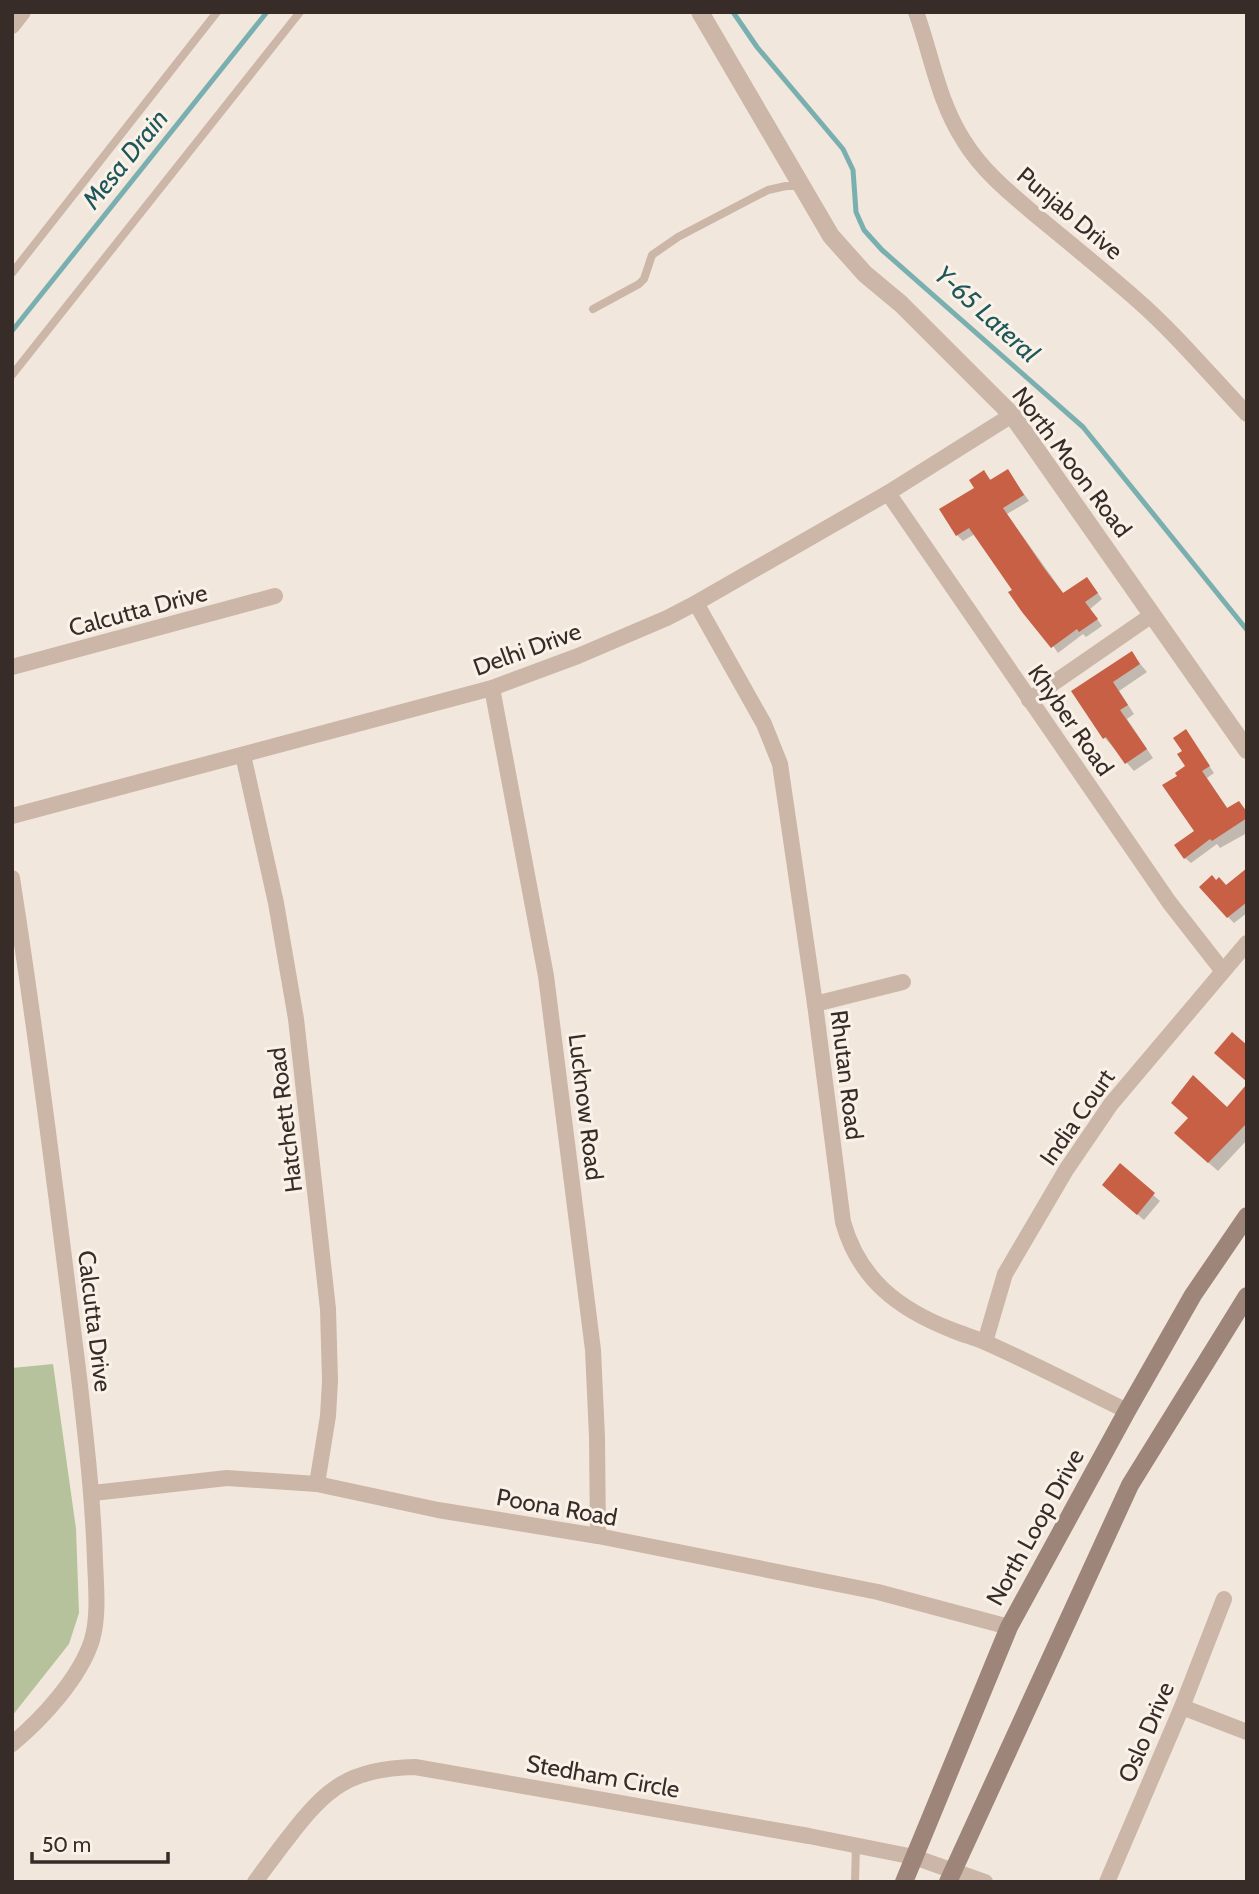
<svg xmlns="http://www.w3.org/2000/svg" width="1259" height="1894" font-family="Cabin,sans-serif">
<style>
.green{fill:#b6c29b}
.shadow{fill:#0003}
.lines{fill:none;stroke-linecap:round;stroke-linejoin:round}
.stream{stroke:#7aafb0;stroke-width:5}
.building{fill:#c86045}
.service{stroke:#cbb6a7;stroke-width:8}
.minor{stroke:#cbb6a7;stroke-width:16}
.tertiary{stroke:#cbb6a7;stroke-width:18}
.secondary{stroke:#9e8579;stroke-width:18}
.labels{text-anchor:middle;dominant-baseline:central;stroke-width:6;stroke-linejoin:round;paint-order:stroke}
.street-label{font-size:24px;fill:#372c28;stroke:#faf1e8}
.water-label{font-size:26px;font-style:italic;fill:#1d5759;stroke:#faf1e8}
</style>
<rect width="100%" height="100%" fill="#f2e7dc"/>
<!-- green -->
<path class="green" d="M53 1364 76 1529 79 1613 69 1644 12 1716V1368Z"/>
<!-- shadow -->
<g class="shadow">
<path d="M1008 471 1029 501 1007 514 1064 594 1092 585 1102 599 1090 609 1102 626 1086 637 1083 634 1058 653 975 534 963 541 957 535 984 472 992 481Z"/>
<path d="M1131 653 1147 672 1119 691 1134 714 1127 719 1153 758 1134 771 1105 738 1073 692Z"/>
<path d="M1191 738 1214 773 1207 778 1228 809 1239 803 1247 812V833L1220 848 1217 844 1191 863 1185 858 1196 832 1179 777 1188 767Z"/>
<path d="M1247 870V913L1234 923 1228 917 1226 887Z"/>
<path d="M1247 1099V1140L1218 1171 1185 1142 1189 1118 1227 1109Z"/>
<path d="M1120 1166 1160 1201 1144 1220 1110 1191Z"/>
</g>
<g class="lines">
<!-- stream -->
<g class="stream">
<path d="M733 12 757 47 843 149 853 170 856 212 864 230 882 250 1083 427 1247 630"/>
<path d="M12 331 267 12"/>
</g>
</g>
<!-- building -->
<g class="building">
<path d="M1008 469 1024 495 1003 508 1044 568 1063 593 1087 577 1098 593 1085 602 1098 619 1079 632 1077 629 1051 648 1022 612 1008 592 1012 590 969 528 956 536 939 509 974 488 969 480 984 470 990 480Z"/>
<path d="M1132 651 1140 664 1113 682 1128 705 1120 710 1147 749 1125 764 1106 737 1103 739 1071 691Z"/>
<path d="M1186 729 1210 766 1202 771 1227 808 1239 801 1247 812V818L1212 841 1210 839 1184 859 1174 845 1194 831 1162 785 1177 776 1175 773 1185 766 1177 754 1182 751 1173 738Z"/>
<path d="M1247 868V902L1227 918 1199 887 1212 875 1216 880 1219 877 1226 885Z"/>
<path d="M1232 1032 1247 1045V1082L1214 1053Z"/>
<path d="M1193 1075 1227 1107 1247 1084V1123L1208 1163 1174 1133 1188 1118 1171 1103Z"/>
<path d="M1120 1163 1155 1193 1137 1215 1102 1185Z"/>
</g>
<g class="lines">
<!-- service -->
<g class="service">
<path d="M12 273 217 12"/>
<path d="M593 309 639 284 644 279 652 255 678 237 768 190 786 186H801"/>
<path d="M12 375 300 12"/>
<path d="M855 1882 856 1845"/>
</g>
<!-- minor -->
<g class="minor">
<path d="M916 12C932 56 938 101 964 141 983 172 1011 194 1038 217 1071 244 1104 271 1136 299 1176 334 1211 376 1247 414"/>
<path d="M12 26 23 12"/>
<path d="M888 493 1169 902 1222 970"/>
<path d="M696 603 764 724 780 764 815 1004 843 1222C859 1279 898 1309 952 1330 964 1335 976 1338 987 1343 1034 1364 1080 1388 1127 1411"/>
<path d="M12 667 275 596"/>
<path d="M492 688 546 976 593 1350 597 1437 598 1536"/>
<path d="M1029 700 1152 615"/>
<path d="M243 755 276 903 296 1019 328 1309 330 1381 328 1416 317 1484"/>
<path d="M12 816 492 688 578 656 667 618 696 603 888 493 1012 415"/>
<path d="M12 878C38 1044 58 1210 79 1377 86 1439 93 1499 95 1561 96 1587 99 1615 92 1640 80 1678 42 1719 12 1744"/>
<path d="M815 1004 903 982"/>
<path d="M985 1342 1005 1274 1066 1170 1111 1104 1247 943"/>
<path d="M93 1493 227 1478 317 1484 438 1510 598 1536 878 1592 1009 1627"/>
<path d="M1182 1707 1247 1732"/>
<path d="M255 1882C266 1867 277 1852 288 1838 326 1788 350 1768 415 1767L809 1836 914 1857 985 1882"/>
<path d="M1107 1882 1182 1707 1224 1599"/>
</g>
<!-- tertiary -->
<path class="tertiary" d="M700 12 831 236 865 274 901 304 1012 415 1247 750"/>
<!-- secondary -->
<g class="secondary">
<path d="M904 1882 1009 1627 1127 1411 1193 1295 1247 1216"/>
<path d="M948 1882 1130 1485 1247 1296"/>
</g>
</g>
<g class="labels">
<!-- street labels -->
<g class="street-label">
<text transform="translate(1070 213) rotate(40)">Punjab Drive</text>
<text transform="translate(1072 462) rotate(53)">North Moon Road</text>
<text transform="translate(138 610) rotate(-15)">Calcutta Drive</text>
<text transform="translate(527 649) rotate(-20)">Delhi Drive</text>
<text transform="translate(1071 720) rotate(55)">Khyber Road</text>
<text transform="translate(847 1075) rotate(83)">Rhutan Road</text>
<text transform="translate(586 1107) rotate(83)">Lucknow Road</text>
<text transform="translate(1077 1117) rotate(-55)">India Court</text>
<text transform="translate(285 1120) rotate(-97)">Hatchett Road</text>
<text transform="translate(95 1321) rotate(83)">Calcutta Drive</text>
<text transform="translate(557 1507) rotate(10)">Poona Road</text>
<text transform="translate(1035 1527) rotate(-61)">North Loop Drive</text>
<text transform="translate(1146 1732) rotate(-67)">Oslo Drive</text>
<text transform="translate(603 1776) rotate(10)">Stedham Circle</text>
</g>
<!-- water labels -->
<g class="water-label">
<text transform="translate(125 159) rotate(-51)">Mesa Drain</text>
<text transform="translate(987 314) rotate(42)">Y-65 Lateral</text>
</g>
</g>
<!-- border -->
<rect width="1259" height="1894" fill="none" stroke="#372c28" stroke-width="28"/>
<!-- scale -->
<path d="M32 1852v10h136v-10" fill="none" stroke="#372c28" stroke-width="3.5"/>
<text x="42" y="1852" font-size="21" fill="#372c28" stroke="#faf1e8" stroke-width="5" paint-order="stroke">50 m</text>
</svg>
